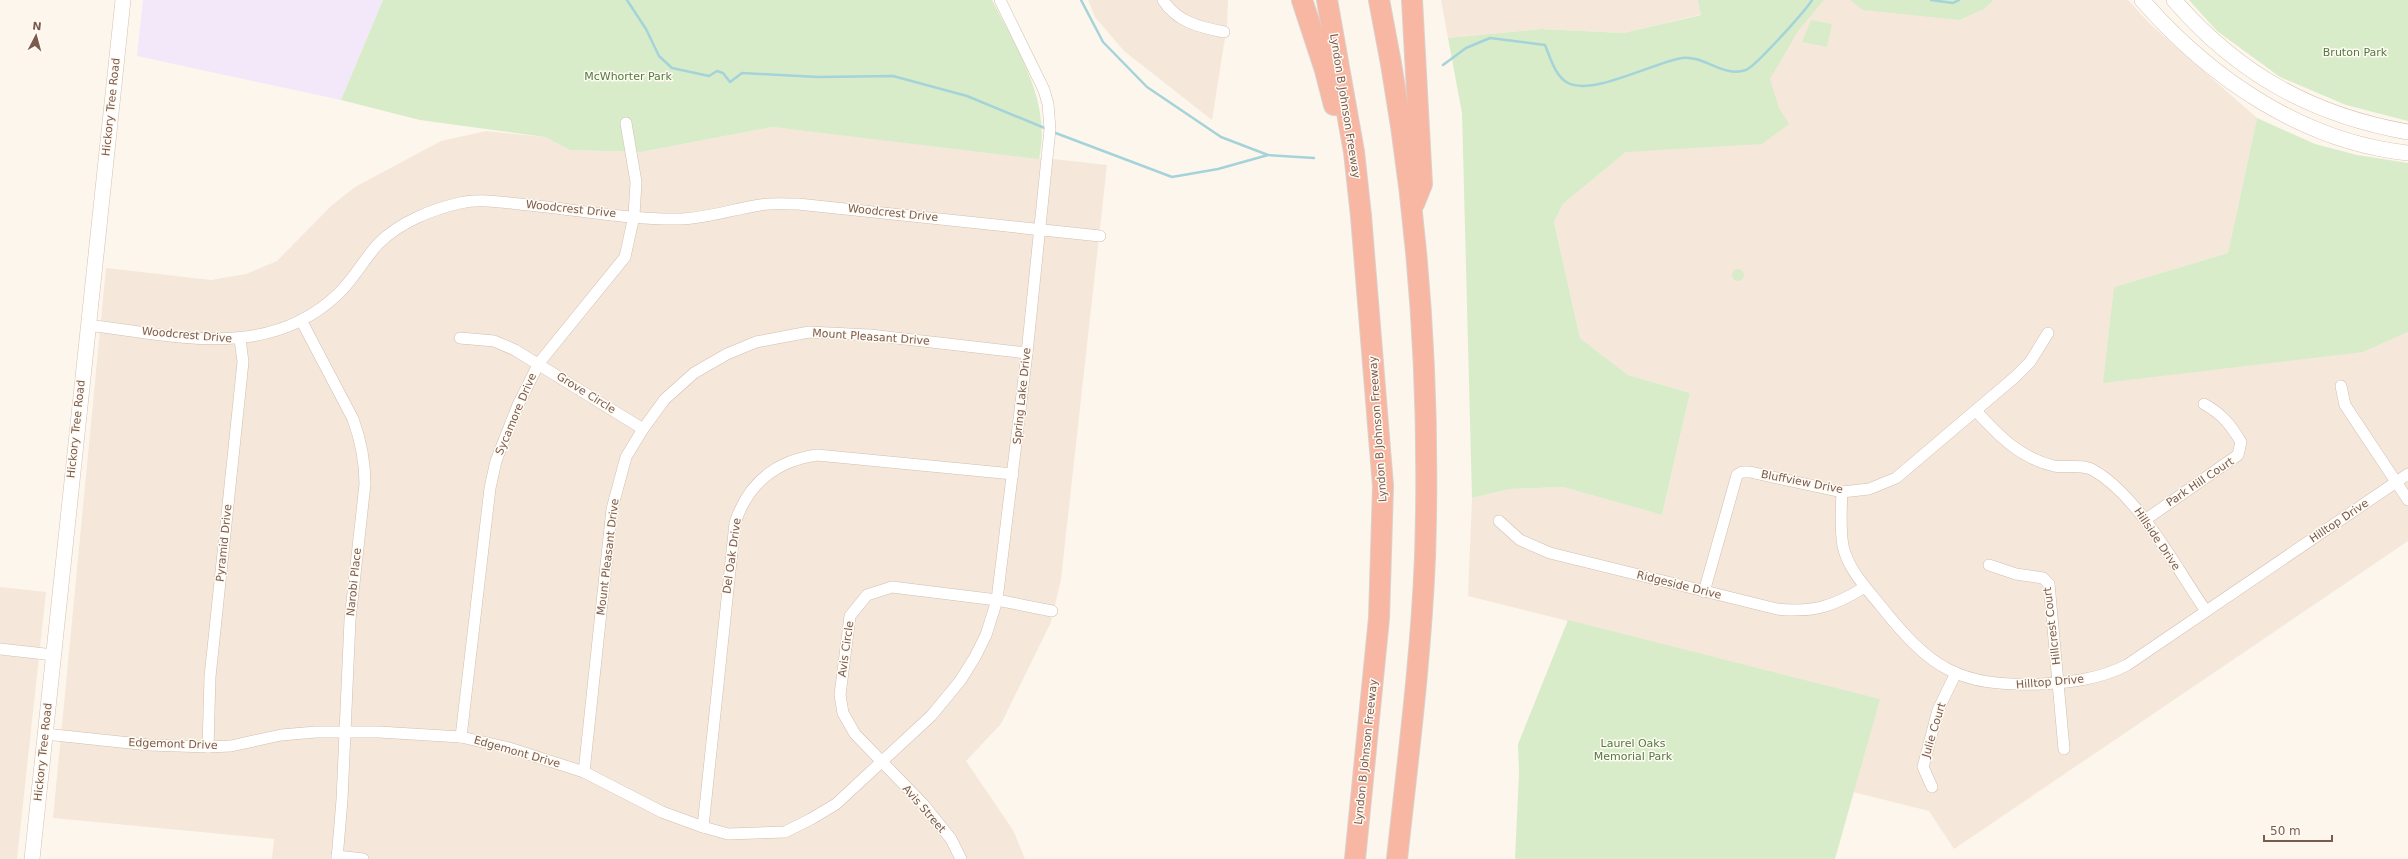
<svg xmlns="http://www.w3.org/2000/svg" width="2408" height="859" font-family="'DejaVu Sans',sans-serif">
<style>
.residential{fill:#f5e8da}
.education{fill:#f3e8fa}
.green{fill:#d8ecc9}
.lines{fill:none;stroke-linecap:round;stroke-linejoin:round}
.stream{stroke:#a5d3da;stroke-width:2.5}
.street-casing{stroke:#d1beb0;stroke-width:12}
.secondary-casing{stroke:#d6c0b0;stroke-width:16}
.highway-casing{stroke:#dad1cd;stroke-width:22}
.street{stroke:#fff;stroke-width:11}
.secondary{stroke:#fff;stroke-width:15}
.highway{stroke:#f7b7a3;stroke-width:20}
.labels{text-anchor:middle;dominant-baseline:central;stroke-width:3;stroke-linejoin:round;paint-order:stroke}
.park-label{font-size:11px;fill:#537a41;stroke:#fffaf3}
.street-label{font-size:11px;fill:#7a5c4d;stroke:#fffaf3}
</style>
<rect width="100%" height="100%" fill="#fdf6ec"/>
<!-- residential -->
<g class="residential">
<path d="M1088 0H1228L1227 25 1212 120 1124 51 1095 17Z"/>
<path d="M1441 0H1744L1724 9 1623 33 1541 29 1448 38Z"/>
<path d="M1807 0H1908L1984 9 1994 0H2128L2151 25 2257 118 2228 253 2114 287 2363 352 2408 332V541L1954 849 1929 811 1853 792 1879 699 1468 596 1472 498 1510 489 1563 487 1662 515 1690 393 1628 375 1580 338 1554 222 1563 204 1626 152 1755 74Z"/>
<path d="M772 127 1107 165 1061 579 1051 622 1001 724 966 761 1013 830 1025 859H272L274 839 53 818 106 268 211 280 246 274 277 261 331 206 355 187 441 141 486 131 545 137 570 150 641 152Z"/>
<path d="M0 587 46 592 17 859H0Z"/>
</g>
<!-- education -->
<path class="education" d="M143 0H383L341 100 137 56Z"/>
<!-- green -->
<g class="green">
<path d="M383 0H992C1017 49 1052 102 1039 159L772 127 641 152 570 150 545 137 420 120 341 100Z"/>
<path d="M1698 0H1824L1798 31 1770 79 1779 108 1789 124 1762 144 1626 152 1563 204 1554 222 1580 338 1628 375 1690 393 1662 515 1563 487 1510 489 1472 498 1462 113 1448 38 1541 29 1623 33 1701 15Z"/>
<path d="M1850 0H1994L1984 9 1959 20 1863 10Z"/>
<path d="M2189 0H2408V121L2346 105 2280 77 2217 31Z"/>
<path d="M1811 20 1832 24 1827 47 1802 42Z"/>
<path d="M2257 118 2315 144 2357 155 2408 163V332L2363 352 2103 383 2114 287 2228 253Z"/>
<circle cx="1738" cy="275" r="6"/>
<path d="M1568 620 1880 699 1835 859H1515L1519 773 1518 744Z"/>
</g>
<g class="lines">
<!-- stream -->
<g class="stream">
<path d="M627 0 646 29 659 56 672 68 709 76 717 71 723 73 730 82 742 73 818 77 893 76 967 96 1047 129"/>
<path d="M1081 0 1103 42 1147 87 1221 137 1268 155 1314 158"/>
<path d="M1931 0 1953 3 1959 0"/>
<path d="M1443 65 1466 48 1490 38 1545 45C1550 57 1555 76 1568 83 1593 96 1655 62 1682 58 1704 55 1723 78 1746 70 1755 67 1806 10 1812 0"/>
<path d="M1053 132 1172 177 1218 169 1268 155"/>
</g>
<!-- street casing -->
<g class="street-casing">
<g id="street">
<path d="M1163 0C1177 22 1199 27 1224 32"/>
<path d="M301 320 353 419C361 441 365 461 365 484L350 620 342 800 337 859"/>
<path d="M87 325C174 335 267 362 338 294 354 279 364 259 379 243 399 223 432 209 460 203 482 198 507 203 529 205 578 210 632 220 681 219 708 218 734 209 760 205 772 203 786 204 798 204L1100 236"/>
<path d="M460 338 494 341 515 350 643 429"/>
<path d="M2341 386 2345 405 2408 500"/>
<path d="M1976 411C1999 436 2020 458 2054 466 2065 468 2083 464 2093 470 2139 496 2176 568 2206 611"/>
<path d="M1842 492C1841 510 1840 529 1843 546 1848 569 1866 588 1880 605 1931 669 1958 687 2042 684 2072 682 2100 679 2127 665L2408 474"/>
<path d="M2145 520 2238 455 2241 442C2230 424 2222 414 2204 404"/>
<path d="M1499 521 1520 540 1550 553 1777 609C1814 613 1834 606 1865 587"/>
<path d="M1989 565 2016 574 2043 578 2049 584 2064 749"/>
<path d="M1704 592 1737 475 1742 472H1750L1842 492 1869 489 1896 478 2015 377 2030 362 2048 333"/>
<path d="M0 649 54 655"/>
<path d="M45 734 149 745 208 747 231 746 281 735 316 732H379L461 737 509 748 584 772 662 812 703 827 728 834 785 832 811 819 836 804 931 716 960 681 975 657 986 635 997 600 1027 353 1050 129 1048 104 1044 90 1000 0"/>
<path d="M461 737 490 488 496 461 518 405 539 363 625 257 634 216 636 182 626 123"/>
<path d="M208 747 210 677 243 362 240 339"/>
<path d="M584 772 612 509 626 457 643 429 665 399 694 373 727 354 756 342 809 332 870 335 1027 353"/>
<path d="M1932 787 1923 767 1938 710 1956 673"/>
<path d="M703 827 735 523C748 483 775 461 817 455L1013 474"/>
<path d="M337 856 363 859"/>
<path d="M961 859 951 839 923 804 855 734 843 713 840 695 850 616 867 595 892 587 997 600 1052 611"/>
</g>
</g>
<!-- secondary casing -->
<g class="secondary-casing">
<g id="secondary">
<path d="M2142 0C2210 78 2303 142 2408 153"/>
<path d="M2174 0C2238 74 2312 115 2408 132"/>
<path d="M32 859 123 0"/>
</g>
</g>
<!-- highway casing -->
<g class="highway-casing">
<g id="highway">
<path d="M1302 0 1325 70 1334 105"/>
<path d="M1327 0 1354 152 1361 216 1383 486 1379 618 1355 859"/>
<path d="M1379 0C1416 182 1431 371 1425 557 1421 658 1408 758 1397 859"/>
<path d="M1412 0 1422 184 1414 204"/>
</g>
</g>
<!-- street -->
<use href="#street" class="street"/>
<!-- secondary -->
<use href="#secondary" class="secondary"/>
<!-- highway -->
<use href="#highway" class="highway"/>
</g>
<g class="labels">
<!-- park labels -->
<g class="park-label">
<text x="2355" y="52">Bruton Park</text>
<text x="628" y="76">McWhorter Park</text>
<text x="1633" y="743">Laurel Oaks<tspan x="1633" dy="13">Memorial Park</tspan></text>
</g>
<!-- street labels -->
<g class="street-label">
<text transform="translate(1345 106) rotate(81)">Lyndon B Johnson Freeway</text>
<text transform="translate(111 107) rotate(-84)">Hickory Tree Road</text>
<text transform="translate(571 209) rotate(6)">Woodcrest Drive</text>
<text transform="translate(893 213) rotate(6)">Woodcrest Drive</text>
<text transform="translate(187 335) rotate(5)">Woodcrest Drive</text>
<text transform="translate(871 337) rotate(4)">Mount Pleasant Drive</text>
<text transform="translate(586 393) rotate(32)">Grove Circle</text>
<text transform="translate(1022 396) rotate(-84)">Spring Lake Drive</text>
<text transform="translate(516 414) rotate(-67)">Sycamore Drive</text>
<text transform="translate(76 429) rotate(-84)">Hickory Tree Road</text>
<text transform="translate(1378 429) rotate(-94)">Lyndon B Johnson Freeway</text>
<text transform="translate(1802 482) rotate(11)">Bluffview Drive</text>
<text transform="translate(2200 482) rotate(-34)">Park Hill Court</text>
<text transform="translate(2339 521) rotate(-34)">Hilltop Drive</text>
<text transform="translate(2157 539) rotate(56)">Hillside Drive</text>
<text transform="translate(224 543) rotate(-84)">Pyramid Drive</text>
<text transform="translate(732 556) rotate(-82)">Del Oak Drive</text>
<text transform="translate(608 557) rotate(-83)">Mount Pleasant Drive</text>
<text transform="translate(354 582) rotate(-84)">Narobi Place</text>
<text transform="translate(1679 585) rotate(14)">Ridgeside Drive</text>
<text transform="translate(2052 626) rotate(-97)">Hillcrest Court</text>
<text transform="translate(846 649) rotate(-82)">Avis Circle</text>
<text transform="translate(2050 682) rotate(-5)">Hilltop Drive</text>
<text transform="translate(1934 730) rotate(-73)">Julie Court</text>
<text transform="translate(173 744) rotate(2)">Edgemont Drive</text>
<text transform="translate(43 752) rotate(-84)">Hickory Tree Road</text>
<text transform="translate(517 752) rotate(16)">Edgemont Drive</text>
<text transform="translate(1366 752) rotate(-84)">Lyndon B Johnson Freeway</text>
<text transform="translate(924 809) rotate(49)">Avis Street</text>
</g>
</g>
<!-- north arrow -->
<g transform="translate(36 36) rotate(6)" stroke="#fffaf3" stroke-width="3" paint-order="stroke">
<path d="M0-3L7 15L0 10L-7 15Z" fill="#7a5c4d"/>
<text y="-6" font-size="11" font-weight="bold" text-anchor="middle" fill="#7a5c4d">N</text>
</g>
<!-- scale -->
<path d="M2264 835v6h68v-6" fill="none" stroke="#7a5c4d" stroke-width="2"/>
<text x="2270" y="835" font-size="12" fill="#7a5c4d" stroke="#fffaf3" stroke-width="3" paint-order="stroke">50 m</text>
</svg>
